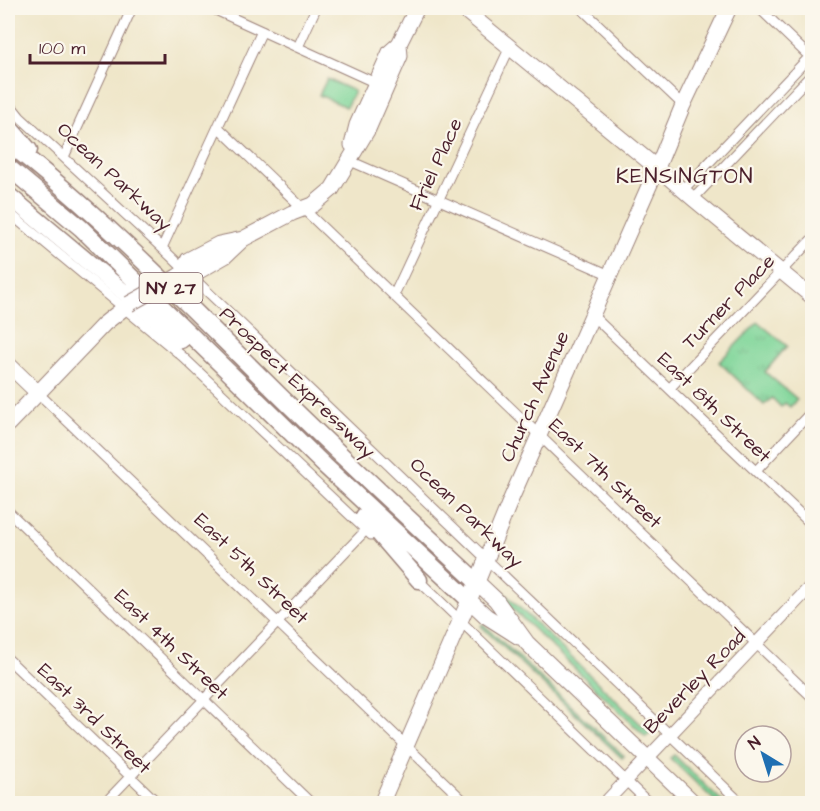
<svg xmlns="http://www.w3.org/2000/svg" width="820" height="811" font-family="'Architects Daughter',sans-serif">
	<defs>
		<pattern id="park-tufts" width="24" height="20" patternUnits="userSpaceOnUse" patternTransform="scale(1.5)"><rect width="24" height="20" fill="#7fd599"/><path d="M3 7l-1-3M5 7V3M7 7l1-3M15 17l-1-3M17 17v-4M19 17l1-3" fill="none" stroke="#6fb684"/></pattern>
	</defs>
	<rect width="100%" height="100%" fill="#fbf7ec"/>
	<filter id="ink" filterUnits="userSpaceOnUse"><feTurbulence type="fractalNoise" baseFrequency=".0167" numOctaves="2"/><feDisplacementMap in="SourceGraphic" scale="12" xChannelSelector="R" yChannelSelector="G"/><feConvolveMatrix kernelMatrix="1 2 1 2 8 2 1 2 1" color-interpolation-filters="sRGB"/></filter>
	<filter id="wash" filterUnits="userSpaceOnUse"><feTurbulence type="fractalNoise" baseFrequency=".008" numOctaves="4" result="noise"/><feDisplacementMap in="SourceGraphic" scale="24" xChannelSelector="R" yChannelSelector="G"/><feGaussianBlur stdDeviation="1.35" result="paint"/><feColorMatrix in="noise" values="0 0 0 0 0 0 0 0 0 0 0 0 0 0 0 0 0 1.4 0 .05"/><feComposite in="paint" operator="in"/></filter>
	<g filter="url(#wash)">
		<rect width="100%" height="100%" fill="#efe6c9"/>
		<path fill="#7fd599" stroke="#647a62" stroke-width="1.5" d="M327,79l27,12 -8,16 -27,-12z
			M496,585l154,148 -4,4 -152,-146z
			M483,624l141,132 -2,2 -141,-132z
			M674,755l50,48h-7l-47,-45z"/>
		<path fill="url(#park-tufts)" stroke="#647a62" stroke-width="1.5" d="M758,322l29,24 -22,26 32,27 -7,8 -5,-4 -4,4 -9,-9 -8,7 -45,-43z"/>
	</g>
	<g filter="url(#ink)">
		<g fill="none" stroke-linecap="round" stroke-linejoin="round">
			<defs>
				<path id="minor" d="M211,8l167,76
					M581,8l102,97
					M759,8l53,51
					M298,47l18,-39
					M8,102l12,15 142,131 580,556
					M218,127l594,570
					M64,157l68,-149
					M348,160l262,115
					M683,190l129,-136
					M693,199l119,-125
					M8,212l174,144 189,179
					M162,248l100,-217
					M394,295l116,-248
					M593,316l219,209
					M670,388l142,-149
					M38,393l429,411
					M756,471l56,-60
					M8,511l304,293
					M416,578l234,226
					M8,659l151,145
					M104,804l262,-274"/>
				<path id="tertiary" d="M604,804l208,-219"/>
				<path id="secondary" d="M657,168l36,31 119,98"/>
				<path id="primary" d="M657,168l26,-63 46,-97
					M8,424l30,-31
					M469,600l17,16 33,21
					M381,804l96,-222 19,18 31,43 168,161"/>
				<path id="trunk" d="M462,8l195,160 -146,331 -34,83
					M352,145l5,-20 33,-73 9,-8 18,-36
					M186,271l2,-11 31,-16 24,-5
					M177,277l9,-6h13l26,-15 18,-17 49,-26 21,-8 19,-16 36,-60 32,-73 -1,-12
					M8,364l30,29 66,-69 25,-20"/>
				<path id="motorway" d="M8,126l21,24
					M8,143c92,71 174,156 257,238 69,69 141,135 212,201
					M8,167l73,61 244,238 144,134
					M8,195l173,145
					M364,516l55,64"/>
			</defs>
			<use href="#minor" stroke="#9c827a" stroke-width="11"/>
			<use href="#tertiary" stroke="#9c827a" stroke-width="14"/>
			<use href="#secondary" stroke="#9c827a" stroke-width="16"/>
			<use href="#primary" stroke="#9c827a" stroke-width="17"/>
			<use href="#trunk" stroke="#9c827a" stroke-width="17"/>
			<use href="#motorway" stroke="#9c827a" stroke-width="19"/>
			<use href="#minor" stroke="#fff" stroke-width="9"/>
			<use href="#tertiary" stroke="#fff" stroke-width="12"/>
			<use href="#secondary" stroke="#fff" stroke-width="14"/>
			<use href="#primary" stroke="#fff" stroke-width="15"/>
			<use href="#trunk" stroke="#fff" stroke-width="15"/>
			<use href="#motorway" stroke="#fff" stroke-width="16"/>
			<defs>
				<path id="trunk-bridge" d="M129,304l48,-27"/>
			</defs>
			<use href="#trunk-bridge" stroke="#9c827a" stroke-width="17" stroke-linecap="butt"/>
			<use href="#trunk-bridge" stroke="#fff" stroke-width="15"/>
		</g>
	</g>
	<g text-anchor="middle" stroke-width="4.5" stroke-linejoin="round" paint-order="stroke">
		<rect fill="#fbf7ec" stroke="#7f6065" stroke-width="1.5" x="139.5" y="273" width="63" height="30" rx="4.5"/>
		<g font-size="18" font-weight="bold" fill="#4a1f2b">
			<text x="171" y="294">NY 27</text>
		</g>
		<g font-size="20" fill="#4a1f2b" stroke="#fbf7ec">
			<text transform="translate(435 164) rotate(-65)" y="7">Friel Place</text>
			<text transform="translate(115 176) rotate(43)" y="7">Ocean Parkway</text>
			<text transform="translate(728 301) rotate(-46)" y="7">Turner Place</text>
			<text transform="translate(298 382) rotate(44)" y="7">Prospect Expressway</text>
			<text transform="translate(534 396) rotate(-66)" y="7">Church Avenue</text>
			<text transform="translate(715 407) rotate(44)" y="7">East 8th Street</text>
			<text transform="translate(606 473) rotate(44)" y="7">East 7th Street</text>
			<text transform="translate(467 512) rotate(44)" y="7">Ocean Parkway</text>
			<text transform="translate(252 568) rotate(44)" y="7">East 5th Street</text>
			<text transform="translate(172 644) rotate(44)" y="7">East 4th Street</text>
			<text transform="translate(694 681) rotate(-46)" y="7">Beverley Road</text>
			<text transform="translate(95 718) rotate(44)" y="7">East 3rd Street</text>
		</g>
		<g font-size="21" letter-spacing="1.5" fill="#4a1f2b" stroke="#fbf7ec">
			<text x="685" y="183">KENSINGTON</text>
		</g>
	</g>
	<rect width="820" height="811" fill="none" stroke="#fbf7ec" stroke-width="30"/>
	<g transform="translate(763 754) rotate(322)"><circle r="28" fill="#fbf7ec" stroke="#b4a19f" stroke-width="1.5"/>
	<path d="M0-4.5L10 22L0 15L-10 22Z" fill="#1f6fb2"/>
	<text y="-9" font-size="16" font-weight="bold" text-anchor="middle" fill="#4a1f2b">N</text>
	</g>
	<path d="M30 54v9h135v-9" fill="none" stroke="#4a1f2b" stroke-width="3"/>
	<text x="39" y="54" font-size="18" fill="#4a1f2b" stroke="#fbf7ec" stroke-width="4.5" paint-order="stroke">100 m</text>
</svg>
